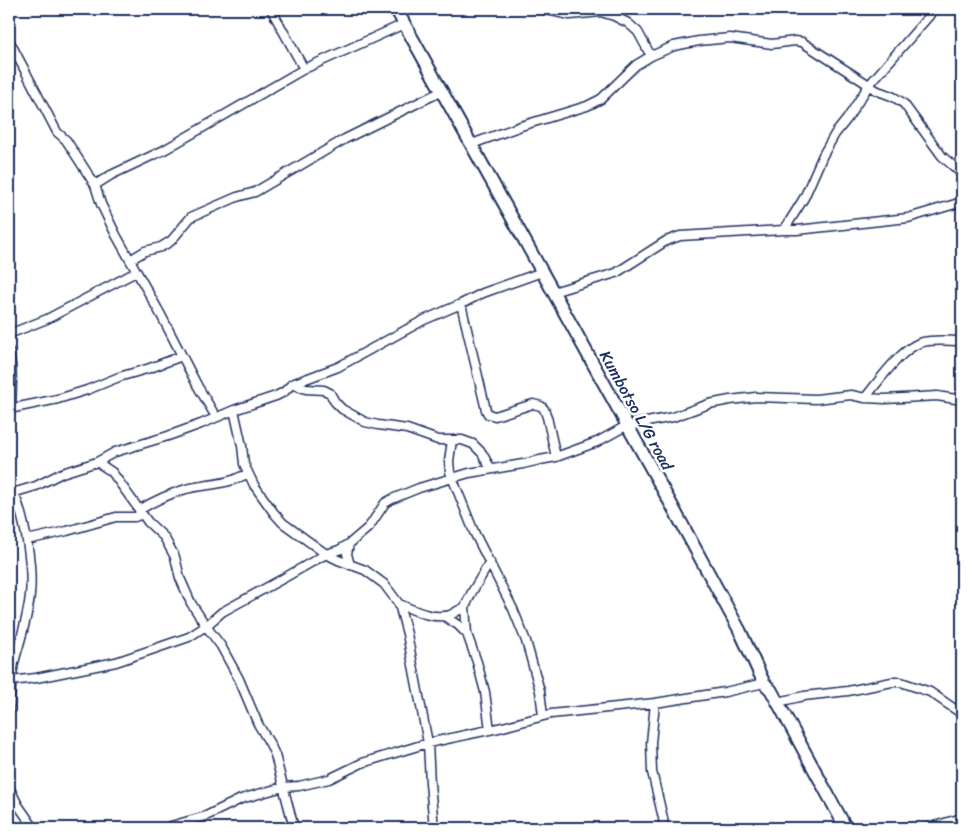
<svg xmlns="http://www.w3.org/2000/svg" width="971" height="837" font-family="Sriracha,sans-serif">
	<rect width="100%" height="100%" fill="#fff"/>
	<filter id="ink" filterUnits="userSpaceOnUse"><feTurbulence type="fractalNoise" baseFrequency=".02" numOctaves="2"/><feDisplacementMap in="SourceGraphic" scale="10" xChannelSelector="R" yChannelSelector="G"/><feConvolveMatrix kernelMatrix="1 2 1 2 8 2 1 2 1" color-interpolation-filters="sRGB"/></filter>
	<g filter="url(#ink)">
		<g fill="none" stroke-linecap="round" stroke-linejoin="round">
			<defs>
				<path id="minor" d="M271,9l33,60
					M542,9l28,6 31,-3 13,4 14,7 10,9 13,24
					M9,40l48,92 9,8 29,45 6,19 15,31 45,80 36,70 19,32
					M472,144l49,-18 66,-20 14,-7 35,-34 15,-9 23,-10 25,-5 31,-3 42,6 23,-3 7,1 67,43c6,6 12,7 20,10 6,2 10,5 15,9l38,52 20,18
					M95,185l16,-10 53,-25 140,-81 100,-45
					M784,230h13l111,-12 54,-16
					M130,260l15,-9 16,-4 10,-6 20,-24 46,-20 18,-5 90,-53 97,-48
					M553,292l63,-19 50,-32 14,-5 104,-6 20,-32 19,-43 12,-21 12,-15 22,-34 60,-69 4,-7
					M461,304l25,106 2,4 7,2 38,-12 8,2 3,3 3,8 9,40
					M9,334l38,-15 89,-47
					M9,351c4,19 3,38 2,57
					M292,384l14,5 18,1 6,3 5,9 7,7 23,13 13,3 29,4 31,11h24l11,4 9,9 9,16
					M865,398c13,-16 38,-52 58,-56 12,-3 27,-1 39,-1
					M9,409l49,-10 29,-9 32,-13 31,-9 32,-12
					M234,410l8,36 2,18 10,21 20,28 9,10 43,31 12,6 27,10 19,14 15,20 8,30 21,109 2,40 4,45
					M452,440l-3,21 1,11 24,60 39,77 13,32 14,50 3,25
					M97,462l15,10 36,50 16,15 11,20 5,21 11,25 15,23 15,20 18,33 19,45 12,20 5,11 19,73
					M9,494l27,-8 26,-13 35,-11 18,-10 53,-16 33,-12 33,-14 42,-14 8,-4 8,-8 46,-17 86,-47 37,-16 22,-11 59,-21
					M139,510c15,-9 30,-16 47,-21 16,-4 32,-4 47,-9 5,-2 10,-4 15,-7
					M27,540l40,-9 49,-14h19l7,-3
					M349,544l-2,10 3,11
					M399,604c15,6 34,16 51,11 5,-2 10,-6 15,-8
					M444,616l14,9 9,9
					M9,680l2,1 25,-3 80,-16 73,-25 17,-11 16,-14 62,-34 42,-24 13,-4 10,-6 20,-17 16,-24 7,-4 27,-11 50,-15 54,-9 17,-4 16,-3 41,-15 29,-16 47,-9 36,-13 21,-4 26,-3 60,2 35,-4 14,3 20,1 52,-3 25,4
					M778,702l26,-6 44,-5 44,-9h9l29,10 32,22
					M655,703l-4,40 1,29 11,46 1,10
					M9,709c2,-15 2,-31 5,-46 6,-23 14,-45 16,-68 3,-29 -5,-76 -16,-102
					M490,730l-5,-38 -8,-30 -10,-28 -2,-27 7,-15 18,-30
					M9,787l9,18 16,23
					M164,828l42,-12 35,-17 42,-12 16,-1 30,-7 33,-16 66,-20 75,-16 48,-13 104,-11 70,-11 39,-9
					M927,828l35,-10"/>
				<path id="secondary" d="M396,9l275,495 69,127 24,52 7,7 75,138"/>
			</defs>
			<use href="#minor" stroke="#1b2f5e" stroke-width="11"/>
			<use href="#secondary" stroke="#1b2f5e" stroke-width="15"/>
			<use href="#minor" stroke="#fff" stroke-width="8"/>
			<use href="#secondary" stroke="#fff" stroke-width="11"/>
		</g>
	</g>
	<g text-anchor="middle" stroke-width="5" stroke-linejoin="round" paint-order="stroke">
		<g font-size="16" fill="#1b2f5e" stroke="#fff">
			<text transform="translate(637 410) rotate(61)" y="6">Kumbotso L/G road</text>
		</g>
	</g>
	<rect width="971" height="837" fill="none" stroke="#fff" stroke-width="30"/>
	<rect x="15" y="15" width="941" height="807" fill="none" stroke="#1b2f5e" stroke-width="2" filter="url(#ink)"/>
</svg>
